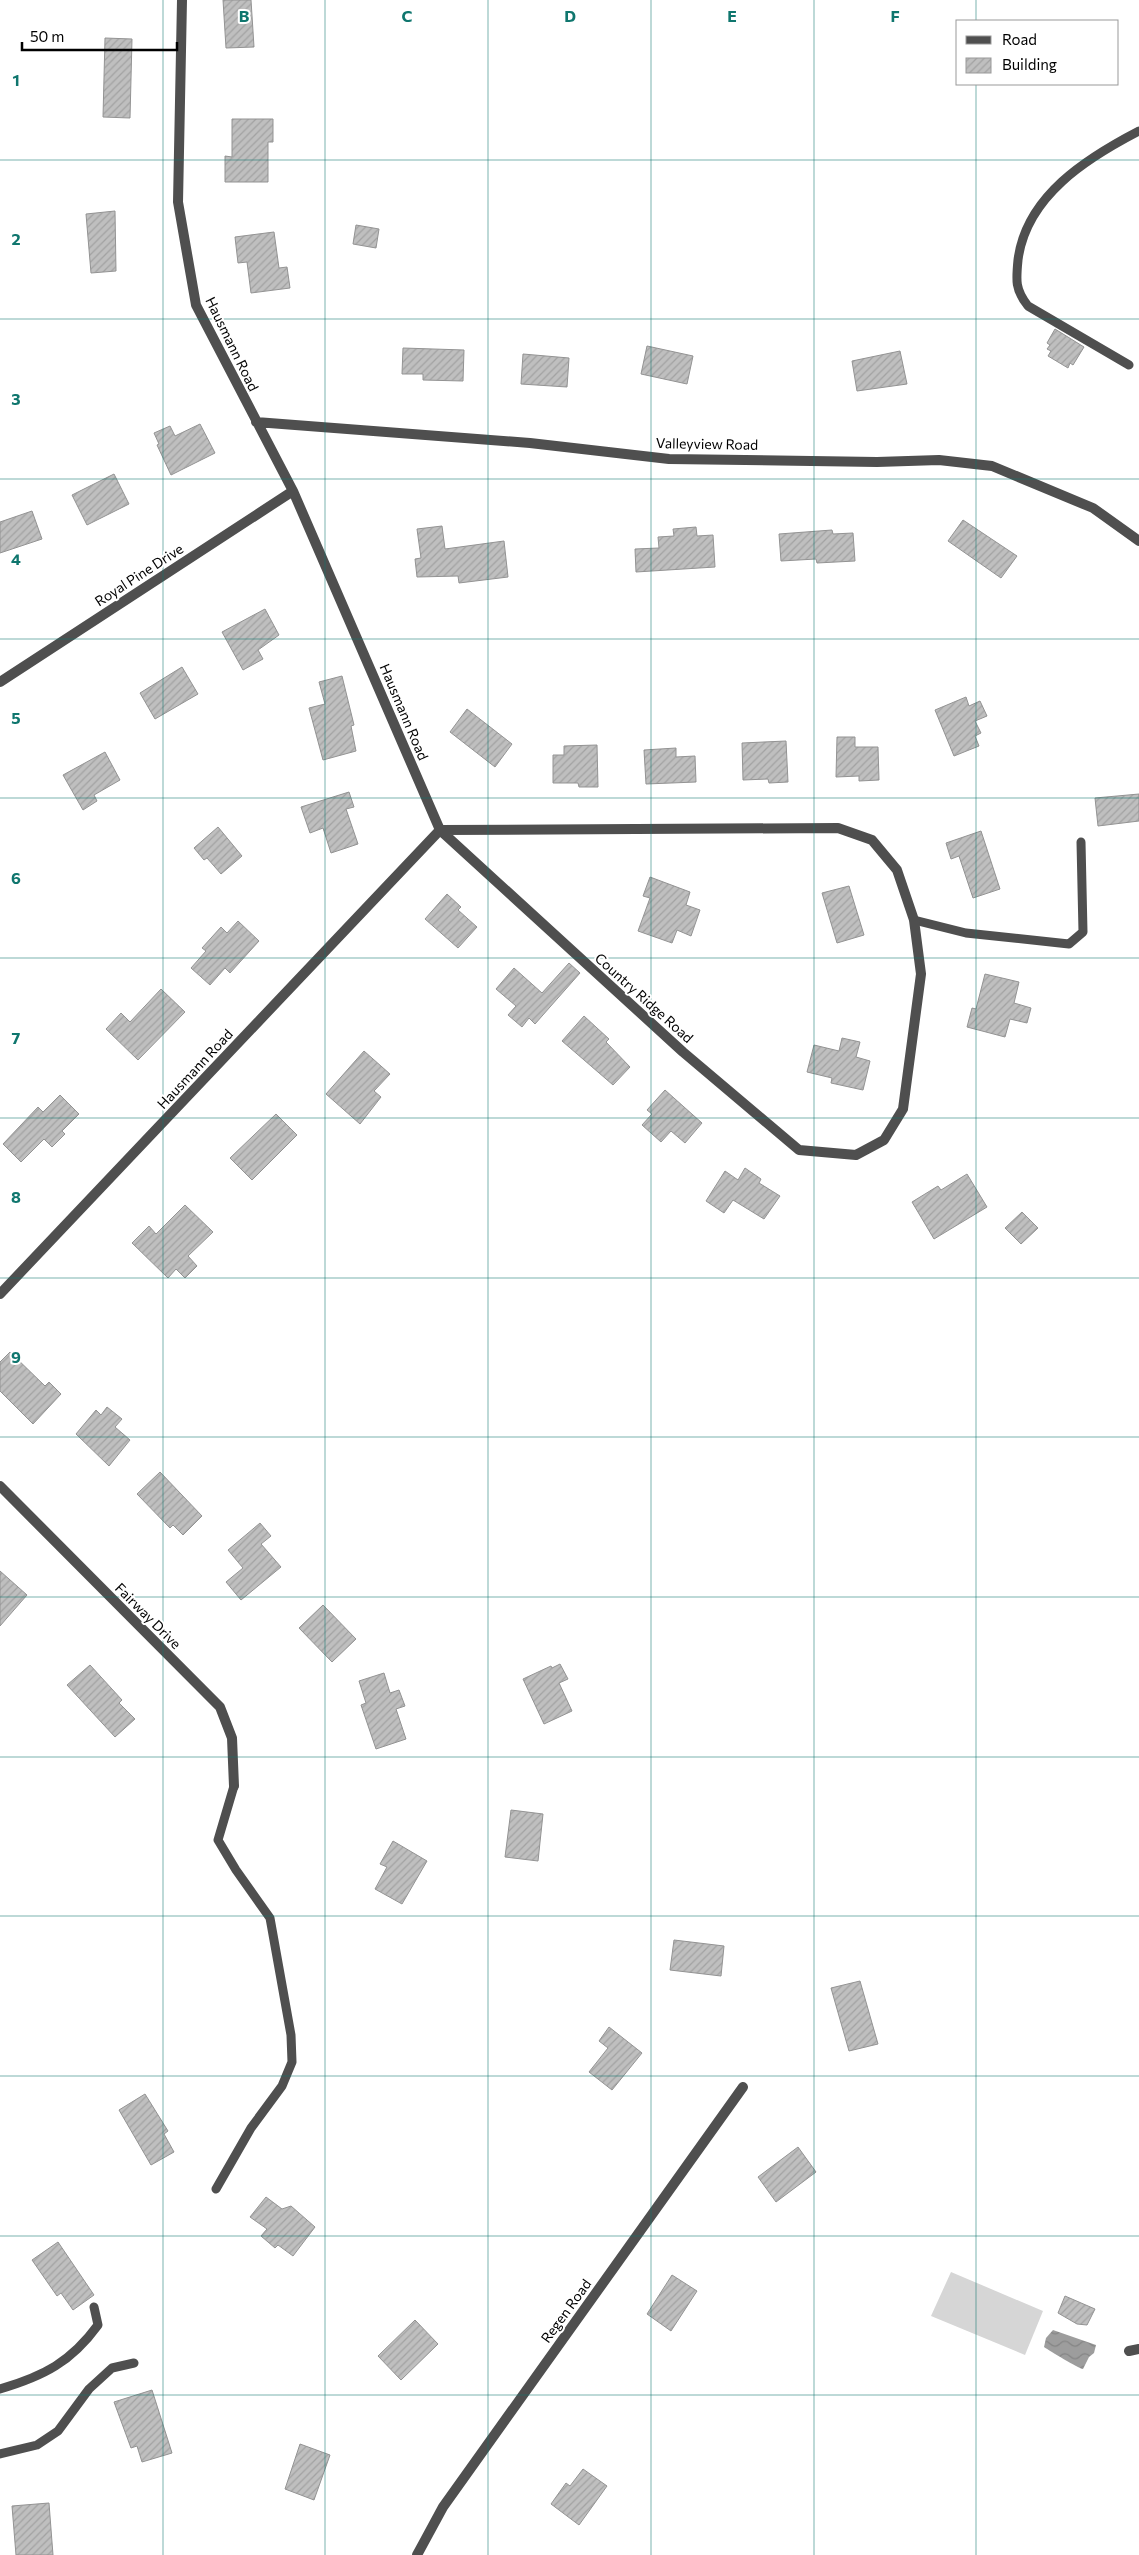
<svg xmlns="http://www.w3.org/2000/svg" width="1139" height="2555" font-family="Commissioner,sans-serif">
	<defs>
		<pattern id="water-waves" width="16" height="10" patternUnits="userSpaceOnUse" patternTransform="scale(1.25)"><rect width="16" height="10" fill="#9d9d9d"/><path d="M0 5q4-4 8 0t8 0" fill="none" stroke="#858585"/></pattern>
		<pattern id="building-hatch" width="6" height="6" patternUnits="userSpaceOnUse" patternTransform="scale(1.25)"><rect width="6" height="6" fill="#bfbfbf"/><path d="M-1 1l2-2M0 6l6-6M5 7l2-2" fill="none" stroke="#a2a2a2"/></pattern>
	</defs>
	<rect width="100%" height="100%" fill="#fff"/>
	<path fill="#d6d6d6" d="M951,2272l92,39 -18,44 -94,-39z"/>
	<path fill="url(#water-waves)" d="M1053,2330l43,15 -2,8 -5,4 -6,12c-5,-1 -33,-18 -39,-22l2,-9z"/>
	<path fill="url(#building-hatch)" stroke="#939393" d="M223,0h28l3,47 -28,1z
		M105,38l27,1 -2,79 -27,-1z
		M232,119h41v23h-5v40h-43v-26l7,1z
		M115,211l1,60 -25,2 -5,-59z
		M356,225l23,4 -3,19 -23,-4z
		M274,232l5,36 8,-1 3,21 -39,5 -4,-31 -9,1 -3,-26z
		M1055,329l29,18 -11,18 -3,-2 -2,5 -20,-12 3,-5 -4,-2 3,-4 -3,-2z
		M647,346l46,10 -6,28 -46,-10z
		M403,348l61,2 -1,31 -40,-1v-6h-21z
		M900,351l7,33 -50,7 -5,-30z
		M523,354l46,4 -2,29 -46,-3z
		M200,424l15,29 -44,22 -14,-30 2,-1 -5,-11 16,-7 5,10z
		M114,474l15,30 -42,21 -15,-30z
		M32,511l10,28 -42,14v-31z
		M963,520l54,36 -16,22 -53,-37z
		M442,526l3,23 59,-8 4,36 -49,6 -1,-7 -41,1 -2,-18 6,-1 -4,-29z
		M696,527l1,9 16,-1 2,32 -79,5 -1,-23 24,-1 -1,-11 16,-1 -1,-7z
		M832,530l1,4 20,-1 2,28 -38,2 -1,-4 -35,2 -2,-27z
		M265,609l14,26 -21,15 5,9 -20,11 -21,-38z
		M182,667l16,27 -43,25 -15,-26z
		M342,676l12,49 -3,1 5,25 -33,9 -14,-52 16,-4 -6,-22z
		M966,697l3,9 11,-5 7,15 -12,5 6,12 -6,3 4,10 -25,10 -19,-46z
		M467,709l45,35 -17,23 -45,-35z
		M837,737h18v10h23l1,33 -20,1v-5l-23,1z
		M786,741l2,41 -19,1 -1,-4 -25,1 -1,-37z
		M597,745l1,42h-19l-1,-4h-25v-28h11v-9z
		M676,748v9l19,-1 1,26 -50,2 -2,-34z
		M105,752l15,28 -26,15 3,6 -14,9 -20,-35z
		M349,792l5,15 -8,2 12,35 -27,9 -8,-25 -13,5 -9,-26z
		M1139,794v27l-41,5 -3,-28z
		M218,827l24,29 -21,18 -14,-16 -3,2 -10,-12z
		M981,831l19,58 -27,9 -14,-42 -8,3 -5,-16z
		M650,877l40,15 -4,13 14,5 -9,26 -14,-6 -5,13 -34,-12 12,-33 -7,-2z
		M849,886l15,49 -27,8 -15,-50z
		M447,894l14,13 -3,3 19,17 -19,21 -33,-29z
		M238,921l21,20 -29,32 -5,-5 -15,17 -19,-17 15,-17 -4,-3 19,-21 6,6z
		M569,963l11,10 -45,51 -6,-6 -7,9 -14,-12 8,-9 -20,-17 18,-21 28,25z
		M985,974l34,8 -5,21 17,5 -4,15 -17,-4 -5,18 -38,-10 5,-19 4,1z
		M161,989l24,23 -47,48 -32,-31 15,-16 9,9z
		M584,1016l25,23 -3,3 24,25 -17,18 -51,-44z
		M842,1038l18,4 -4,15 14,4 -7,29 -32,-7 1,-5 -25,-6 7,-27 25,6z
		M364,1051l26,23 -16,17 7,6 -21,27 -34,-30z
		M665,1090l37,33 -17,20 -14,-12 -10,11 -19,-17 10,-11 -5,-4z
		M60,1095l19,19 -17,17 3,3 -13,13 -8,-8 -23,23 -18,-18 35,-37 5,5z
		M276,1114l21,21 -45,45 -22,-22z
		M745,1168l16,11 -2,4 21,13 -16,23 -31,-19 -9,13 -18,-12 19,-30 13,9z
		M967,1174l20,33 -53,32 -22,-37 26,-16 3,4z
		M185,1205l28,27 -25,24 9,10 -12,12 -9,-9 -8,9 -36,-35 17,-17 7,8z
		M1022,1212l16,16 -17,16 -16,-16z
		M10,1352l35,34 4,-4 12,12 -28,30 -33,-33v-29z
		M107,1407l15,12 -7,8 15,13 -21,26 -33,-32 20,-24 5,5z
		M160,1472l42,44 -19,19 -10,-10 -3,3 -33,-34z
		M260,1523l11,13 -10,8 20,23 -40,33 -15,-18 17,-14 -15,-18z
		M0,1571l27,24 -27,31z
		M323,1605l33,34 -24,23 -33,-34z
		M560,1664l8,15 -9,4 13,28 -28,13 -21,-45 28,-13 1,2z
		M90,1665l32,35 -3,3 16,16 -20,18 -48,-52z
		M384,1673l6,20 9,-3 6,16 -9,3 10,30 -30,10 -15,-44 5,-2 -7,-22z
		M511,1810l32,4 -5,47 -33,-4z
		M393,1841l34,20 -25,43 -27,-15 12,-22 -7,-3z
		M674,1940l50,6 -3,30 -51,-6z
		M860,1981l18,63 -29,7 -18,-63z
		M609,2027l33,26 -30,37 -23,-18 19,-24 -9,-7z
		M145,2094l23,37 -4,3 10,18 -23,13 -32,-55z
		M798,2147l18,25 -40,30 -18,-25z
		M266,2197l16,12 9,-3 24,21 -22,29 -15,-11 -3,3 -14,-12 6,-7 -17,-12z
		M58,2242l36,53 -21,15 -12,-17 -4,3 -25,-36z
		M672,2275l25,16 -26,40 -24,-17z
		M1065,2296l30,13 -8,16 -10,-1 -19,-11z
		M415,2320l23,24 -37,36 -23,-24z
		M152,2390l20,63 -30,9 -5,-16 -6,2 -17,-46z
		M300,2444l30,11 -16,45 -29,-11z
		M583,2469l24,17 -28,39 -28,-21 15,-21 4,3z
		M49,2503l4,52h-37l-4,-49z"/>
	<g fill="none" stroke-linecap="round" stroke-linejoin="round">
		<path stroke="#4f4f4f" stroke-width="9" d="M1129,365l-101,-59c-13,-16 -12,-26 -10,-46 8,-64 69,-102 121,-129
			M914,920l52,13 103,11 14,-12 -2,-90
			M216,2189l35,-61 31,-42 10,-24 -1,-27 -21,-117 -34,-48 -18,-30 16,-54
			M0,2389c44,-13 71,-27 98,-64l-4,-18
			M0,2454l37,-9 21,-14 31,-42 23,-21 22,-5"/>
		<path stroke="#4f4f4f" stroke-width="10" d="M256,422l274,21 139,16 208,3 62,-2 53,6 101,42 46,33
			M0,682l293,-191
			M838,828l34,12 25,30 17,50 7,54 -18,135 -19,31 -28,15 -57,-5 -116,-98 -243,-222z
			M0,1294l440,-464 -147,-339 -97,-186 -18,-103 4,-202
			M0,1486l220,221 12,31 2,48
			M1129,2351l10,-2
			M417,2555l26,-48 300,-420"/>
	</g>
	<path fill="none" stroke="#0f766e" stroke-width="1" stroke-opacity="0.55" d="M163,0v2555M325,0v2555M488,0v2555M651,0v2555M814,0v2555M976,0v21M976,84v2471M0,160h1139M0,319h1139M0,479h1139M0,639h1139M0,798h1139M0,958h1139M0,1118h1139M0,1278h1139M0,1437h1139M0,1597h1139M0,1757h1139M0,1916h1139M0,2076h1139M0,2236h1139M0,2395h1139"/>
	<g text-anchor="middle" stroke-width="4" stroke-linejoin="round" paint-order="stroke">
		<g font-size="14" fill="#000" stroke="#fff">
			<text transform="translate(232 344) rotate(64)" y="5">Hausmann Road</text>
			<text transform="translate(707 444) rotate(1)" y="5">Valleyview Road</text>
			<text transform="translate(139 575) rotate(-33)" y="5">Royal Pine Drive</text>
			<text transform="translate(404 712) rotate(67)" y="5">Hausmann Road</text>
			<text transform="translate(644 998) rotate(42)" y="5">Country Ridge Road</text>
			<text transform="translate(195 1069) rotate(-47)" y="5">Hausmann Road</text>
			<text transform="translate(148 1616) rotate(45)" y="5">Fairway Drive</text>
			<text transform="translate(566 2311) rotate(-54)" y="5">Regen Road</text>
		</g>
	</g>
	<g font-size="16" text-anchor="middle" font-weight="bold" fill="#0f766e" stroke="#fff" stroke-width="4" stroke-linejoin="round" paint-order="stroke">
		<text x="244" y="22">B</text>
		<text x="407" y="22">C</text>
		<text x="570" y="22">D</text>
		<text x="732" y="22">E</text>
		<text x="895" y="22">F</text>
		<text x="16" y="86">1</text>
		<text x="16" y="245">2</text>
		<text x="16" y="405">3</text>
		<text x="16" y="565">4</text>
		<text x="16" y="724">5</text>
		<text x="16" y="884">6</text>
		<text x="16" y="1044">7</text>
		<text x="16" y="1203">8</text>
		<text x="16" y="1363">9</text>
	</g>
	<rect x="956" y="20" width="162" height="65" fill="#ffffff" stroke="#999999"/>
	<rect x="966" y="36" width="25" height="8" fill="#4f4f4f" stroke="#999999"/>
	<text x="1002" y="45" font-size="15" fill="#000000">Road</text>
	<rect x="966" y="58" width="25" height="15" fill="url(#building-hatch)" stroke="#999999"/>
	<text x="1002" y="70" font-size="15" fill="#000000">Building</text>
	<path d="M22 42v8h155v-8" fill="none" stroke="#000000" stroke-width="2.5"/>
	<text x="30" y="42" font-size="15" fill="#000000" stroke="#ffffff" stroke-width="4" paint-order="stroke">50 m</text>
</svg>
